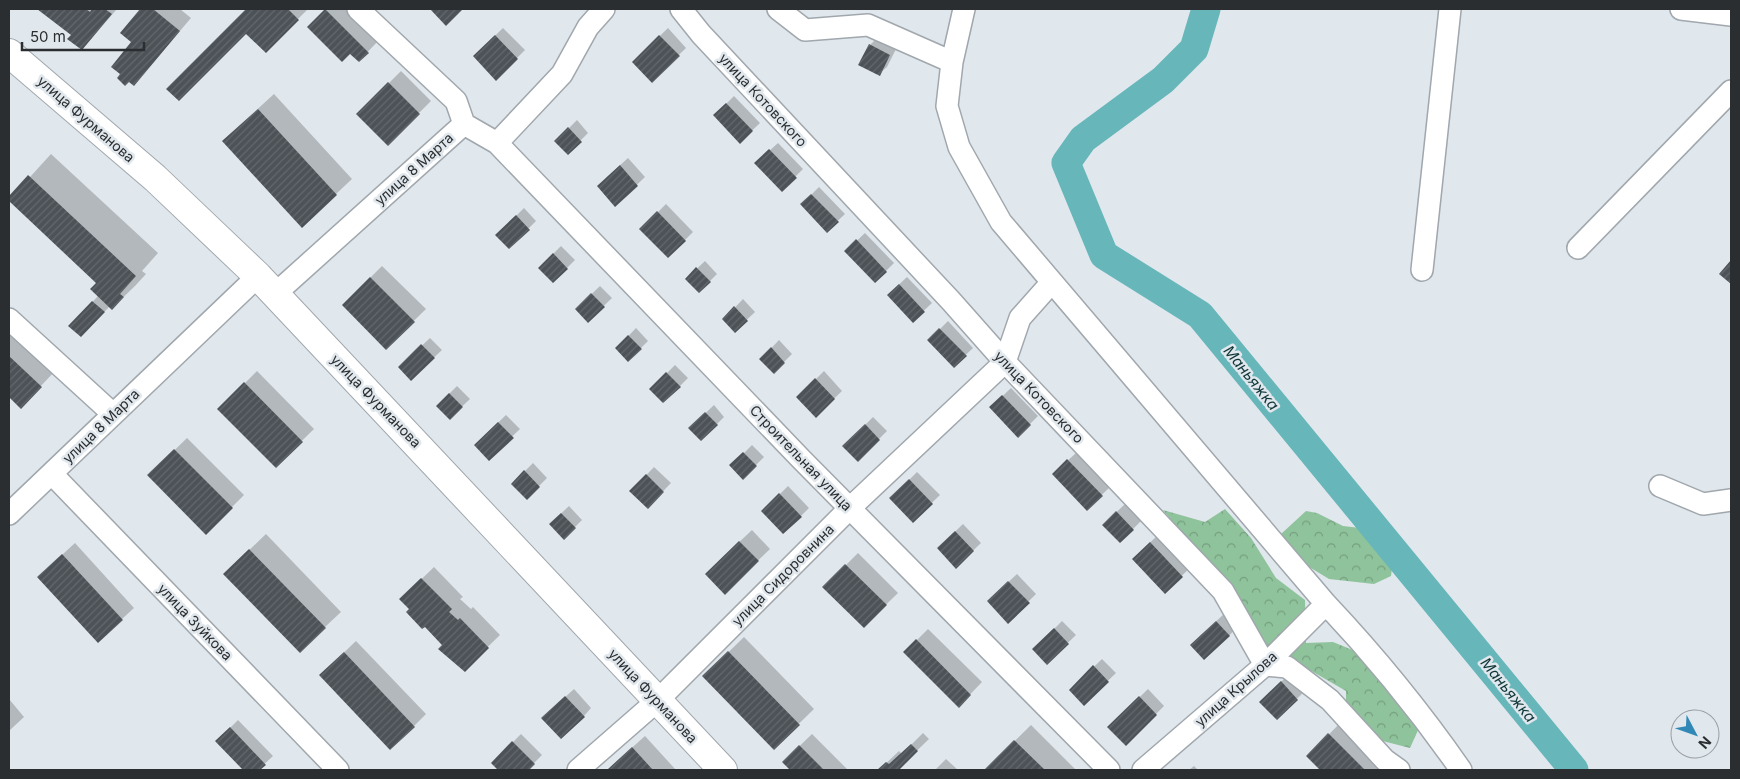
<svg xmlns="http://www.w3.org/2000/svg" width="1740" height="779" font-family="Inter,sans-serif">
	<defs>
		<pattern id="forest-crowns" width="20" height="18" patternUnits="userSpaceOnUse" patternTransform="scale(1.25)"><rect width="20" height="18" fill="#8fc39b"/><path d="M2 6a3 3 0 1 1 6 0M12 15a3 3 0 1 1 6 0" fill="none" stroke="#759f7f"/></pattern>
		<pattern id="building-hatch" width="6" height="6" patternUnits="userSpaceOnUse" patternTransform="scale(1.25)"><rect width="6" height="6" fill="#4c5257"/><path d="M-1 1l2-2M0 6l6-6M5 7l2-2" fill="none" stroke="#63686c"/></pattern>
	</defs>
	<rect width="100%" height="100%" fill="#e0e7ed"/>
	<path fill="url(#forest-crowns)" d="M1225,509l26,29 25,40 29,22 1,43 27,-1 22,9 64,77 -9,20 -39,-10 -25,-29v-18l-81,-47 -18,-34 -84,-100 42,12z
		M1306,511l11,2 26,13 26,3 24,32 -2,15 -17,8 -45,-5 -23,-14 -25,-31z"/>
	<path fill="#0003" d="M40,9h77l-35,40 -9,-14z
		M142,9h38l11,9 -57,67 -1,-43 -11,-9z
		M248,9h60l-42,42 -20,-19 -78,57z
		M327,9h21l31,31 -20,21 -9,-9 -41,-25z
		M503,28l22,22 -29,29 -22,-23z
		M668,28l18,20 -34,33 -19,-19z
		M878,37l19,10 -10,20 -8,7 -9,-29z
		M401,71l30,30 -43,43 -30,-30z
		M274,94l78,85 -50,47 -63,-100z
		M734,96l26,27 -20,19 -25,-27z
		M577,120l11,13 -20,20 -12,-12z
		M778,143l25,26 -21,21 -26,-27z
		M51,154l107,99 -16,18 4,3 -11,12 -23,22 -2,-2 -29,30 -11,-10 28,-30v-13l-89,-83z
		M628,158l17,19 -29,28 -10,-27z
		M819,187l26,27 -18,17 -25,-27z
		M666,204l27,28 -25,25 -27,-28z
		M524,208l12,13 -27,27 -12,-13z
		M865,233l29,30 -19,19 -29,-31z
		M561,246l14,14 -22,22 -14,-14z
		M705,261l12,13 -18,18 -13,-13z
		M382,266l44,43 -40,39 -43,-43z
		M907,277l25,26 -19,18 -25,-26z
		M600,286l12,12 -24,23 -12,-12z
		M743,299l12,13 -20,19 -11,-12z
		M948,321l25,27 -19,18 -25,-26z
		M9,326l47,44 -35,37 -12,-12z
		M636,328l12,13 -19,19 -12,-12z
		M430,338l12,12 -31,29 -12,-12z
		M779,340l13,14 -18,18 -13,-13z
		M675,365l13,13 -24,24 -13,-13z
		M257,371l57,58 -38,37 -57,-57z
		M824,371l18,20 -26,25 -18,-19z
		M457,386l13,13 -20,19 -13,-12z
		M1011,388l27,28 -20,20 -27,-29z
		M714,405l10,12 -23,23 -11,-12z
		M506,415l14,14 -31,30 -14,-14z
		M873,417l14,14 -29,29 -14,-14z
		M187,438l57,57 -38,38 -57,-58z
		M752,445l12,12 -21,21 -12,-12z
		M1076,453l33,35 -22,21 -34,-35z
		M533,463l14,15 -20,20 -15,-14z
		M654,467l17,16 -23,24 -17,-16z
		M917,472l23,23 -27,26 -22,-23z
		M788,486l21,22 -25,25 -21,-22z
		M1125,504l16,17 -21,21 -17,-17z
		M569,506l13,14 -18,18 -14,-14z
		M963,524l18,19 -25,24 -18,-19z
		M752,530l18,19 -45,44 -7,-31z
		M1162,531l32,33 -29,28 -32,-33z
		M266,534l75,78 -16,15 -84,-69z
		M75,543l59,65 -12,11 -71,-54z
		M858,553l40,40 -34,33 -40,-39z
		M434,567l29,30 -3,2 11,10 2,-2 27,28 -36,35 -63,-71z
		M1017,574l19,20 -28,28 -20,-21z
		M1224,614l12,14 -7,8 -30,1z
		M1062,621l14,14 -29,28 -13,-14z
		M928,629l54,53 -23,24 -54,-54z
		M744,637l70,72 -40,39 -70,-72z
		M356,641l70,73 -12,12 -81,-63z
		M1102,659l14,14 -32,31 -14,-14z
		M1289,674l16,17 -28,27 -16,-16z
		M574,689l17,19 -7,8 -33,-6z
		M1148,689l16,17 -38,38 -17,-17z
		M9,699l15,18 -15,14z
		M238,720l35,36 -15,14h-14l-28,-28z
		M1341,722l47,48h-66l-14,-14z
		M1031,725l45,45h-91z
		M923,733l6,6 -32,31h-18l20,-19 3,3z
		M521,734l21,21 -15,15h-27l-8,-7z
		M812,734l36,36h-56l-9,-8z
		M645,736l31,34h-69z
		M946,759l12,11h-23z
		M1194,766l4,4h-9z"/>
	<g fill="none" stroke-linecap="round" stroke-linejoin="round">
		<path stroke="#66b6ba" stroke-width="29" d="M1206,9l-12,40 -31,31 -80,59 -17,24 38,92 96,60 374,455"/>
	</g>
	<path fill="url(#building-hatch)" d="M37,9h49l4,3 2,-3h13l7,5 -30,36 -15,-11 4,-4z
		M140,9h13l27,22 -46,55 -5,-4 -4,4 -8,-8 3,-4 -9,-7 20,-25 -11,-9z
		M246,9h42l11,11 -33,33 -20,-19 -67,67 -13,-12z
		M325,9l44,44 -10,9 -9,-8 -8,8 -35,-35z
		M430,9h33l-17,17z
		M495,35l23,24 -22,22 -23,-25z
		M659,35l21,21 -28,27 -20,-21z
		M869,44l21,11 -10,21 -22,-11z
		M388,82l32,32 -32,32 -32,-32z
		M726,103l27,28 -13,13 -27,-29z
		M258,109l79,86 -35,33 -80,-87z
		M568,127l14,15 -14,13 -14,-14z
		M769,149l28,29 -15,14 -28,-29z
		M620,165l18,21 -23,21 -18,-21z
		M28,175l108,101 -16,18 4,3 -12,13 -22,-21 6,-6 -87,-82v-5z
		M811,194l28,28 -12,11 -27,-29z
		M657,211l29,30 -18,17 -29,-29z
		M516,215l14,15 -21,19 -14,-14z
		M856,239l31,33 -12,11 -31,-32z
		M553,253l15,16 -15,14 -15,-15z
		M1731,260v24l-12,-10z
		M696,267l15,15 -12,11 -14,-14z
		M370,277l45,45 -29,28 -44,-45z
		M899,284l26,28 -12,11 -26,-28z
		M591,293l14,14 -17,16 -13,-14z
		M92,301l13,11 -24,25 -13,-11z
		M734,306l14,15 -13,12 -13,-14z
		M939,328l28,28 -13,12 -27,-28z
		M628,335l14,14 -14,13 -13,-14z
		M421,344l14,14 -24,23 -13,-14z
		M771,347l14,16 -11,11 -15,-15z
		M9,356l33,31 -21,22 -12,-12z
		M666,372l15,15 -18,16 -14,-14z
		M815,378l20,21 -19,19 -20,-21z
		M244,382l59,60 -27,26 -59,-59z
		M449,393l14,14 -13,13 -14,-14z
		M1002,395l29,30 -13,13 -29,-31z
		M705,412l13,13 -17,16 -13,-13z
		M498,422l16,16 -25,23 -15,-16z
		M865,424l15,16 -22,22 -16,-16z
		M174,449l59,59 -27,27 -59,-60z
		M743,452l14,14 -14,14 -14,-15z
		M1067,459l36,37 -16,15 -35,-37z
		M524,470l16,17 -13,13 -16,-16z
		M646,474l18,18 -16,17 -19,-18z
		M909,479l24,25 -20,19 -24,-25z
		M779,493l23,24 -19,17 -22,-23z
		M1116,511l18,19 -14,13 -18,-18z
		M561,513l15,15 -12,12 -15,-16z
		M955,531l19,20 -18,18 -19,-21z
		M739,541l20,20 -34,34 -20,-21z
		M1150,542l33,35 -18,17 -33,-35z
		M249,549l77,79 -26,25 -77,-79z
		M62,554l61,66 -25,23 -61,-66z
		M845,564l42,41 -23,23 -42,-41z
		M421,578l31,31 -3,3 9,8 2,-2 29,30 -24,24 -27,-23 4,-4 -17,-18 -3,2 -16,-17 3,-3 -10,-10z
		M1008,581l22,22 -22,21 -21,-23z
		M1216,621l14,15 -26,24 -14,-15z
		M1054,628l15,16 -22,21 -15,-16z
		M916,639l55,56 -12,13 -56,-56z
		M728,651l72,74 -26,25 -72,-74z
		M344,652l71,75 -25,23 -71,-75z
		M1093,665l16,17 -25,24 -15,-16z
		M1281,681l17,19 -21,20 -18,-18z
		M565,696l20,21 -24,22 -20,-21z
		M1139,696l18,19 -31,31 -19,-19z
		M230,727l36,38 -6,5h-17l-28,-29z
		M1328,733l37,37h-45l-14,-14z
		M1014,740l31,30h-61z
		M512,741l23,23 -6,6h-31l-7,-7z
		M911,744l7,7 -19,19h-22l9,-8 3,2z
		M799,745l25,25h-34l-8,-8z
		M632,747l21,23h-46z"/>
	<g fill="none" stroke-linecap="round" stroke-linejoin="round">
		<defs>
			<path id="minor" d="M358,9l98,92 8,23
				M681,9l20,25 250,267 54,61 218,229 42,74 22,2 43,33 55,60 14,10
				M778,9l27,21 63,-5 84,37
				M964,9l-12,53 -5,44 12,41 42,75 325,382c50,53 94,107 135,166
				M1681,9l50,6
				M464,124l33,19 305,317 307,310
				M497,143l65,-69 26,-47 16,-18
				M1578,248l153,-157
				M1422,270l28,-261
				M275,294l189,-170
				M9,319l104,95
				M52,474l286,296
				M1660,486l43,18 28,-4
				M9,514l249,-238
				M578,770l79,-69 193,-193 155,-146 15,-44 32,-36
				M1143,770l122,-105 61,-61"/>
			<path id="major" d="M9,53l146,125 103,98 465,494"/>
		</defs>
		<use href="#minor" stroke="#a0a7ad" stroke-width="24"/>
		<use href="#major" stroke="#a0a7ad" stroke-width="30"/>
		<use href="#minor" stroke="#fff" stroke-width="21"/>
		<use href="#major" stroke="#fff" stroke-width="28"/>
	</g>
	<g text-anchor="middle" stroke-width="5" stroke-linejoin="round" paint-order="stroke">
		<g font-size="14" fill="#2b2e30" stroke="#e0e7ed">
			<text transform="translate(763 100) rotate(47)" y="5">улица Котовского</text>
			<text transform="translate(86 119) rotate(41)" y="5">улица Фурманова</text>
			<text transform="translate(414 169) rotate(-42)" y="5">улица 8 Марта</text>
			<text transform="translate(1039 397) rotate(46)" y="5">улица Котовского</text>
			<text transform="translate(376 401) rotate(46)" y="5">улица Фурманова</text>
			<text transform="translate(101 426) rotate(-44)" y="5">улица 8 Марта</text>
			<text transform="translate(801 458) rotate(46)" y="5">Строительная улица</text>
			<text transform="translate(783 575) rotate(-45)" y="5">улица Сидоровнина</text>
			<text transform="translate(195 622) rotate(46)" y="5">улица Зуйкова</text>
			<text transform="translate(1236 689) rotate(-42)" y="5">улица Крылова</text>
			<text transform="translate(653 696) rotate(47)" y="5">улица Фурманова</text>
		</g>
		<g font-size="15" font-style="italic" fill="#0f3739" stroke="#e0e7ed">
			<text transform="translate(1251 378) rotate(51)" y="5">Маньяжка</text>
			<text transform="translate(1508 690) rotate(51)" y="5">Маньяжка</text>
		</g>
	</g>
	<rect width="1740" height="779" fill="none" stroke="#2b2e30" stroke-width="20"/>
	<g transform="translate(1695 734) rotate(131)"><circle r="24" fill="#e0e7ed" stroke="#989da1"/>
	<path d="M0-4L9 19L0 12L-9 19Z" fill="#3088b6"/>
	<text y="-8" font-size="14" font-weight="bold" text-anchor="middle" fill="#2b2e30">N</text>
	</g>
	<path d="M22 42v8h122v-8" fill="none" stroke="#2b2e30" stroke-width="2.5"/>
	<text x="30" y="42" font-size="15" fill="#2b2e30" stroke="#e0e7ed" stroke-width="4" paint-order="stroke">50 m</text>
</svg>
